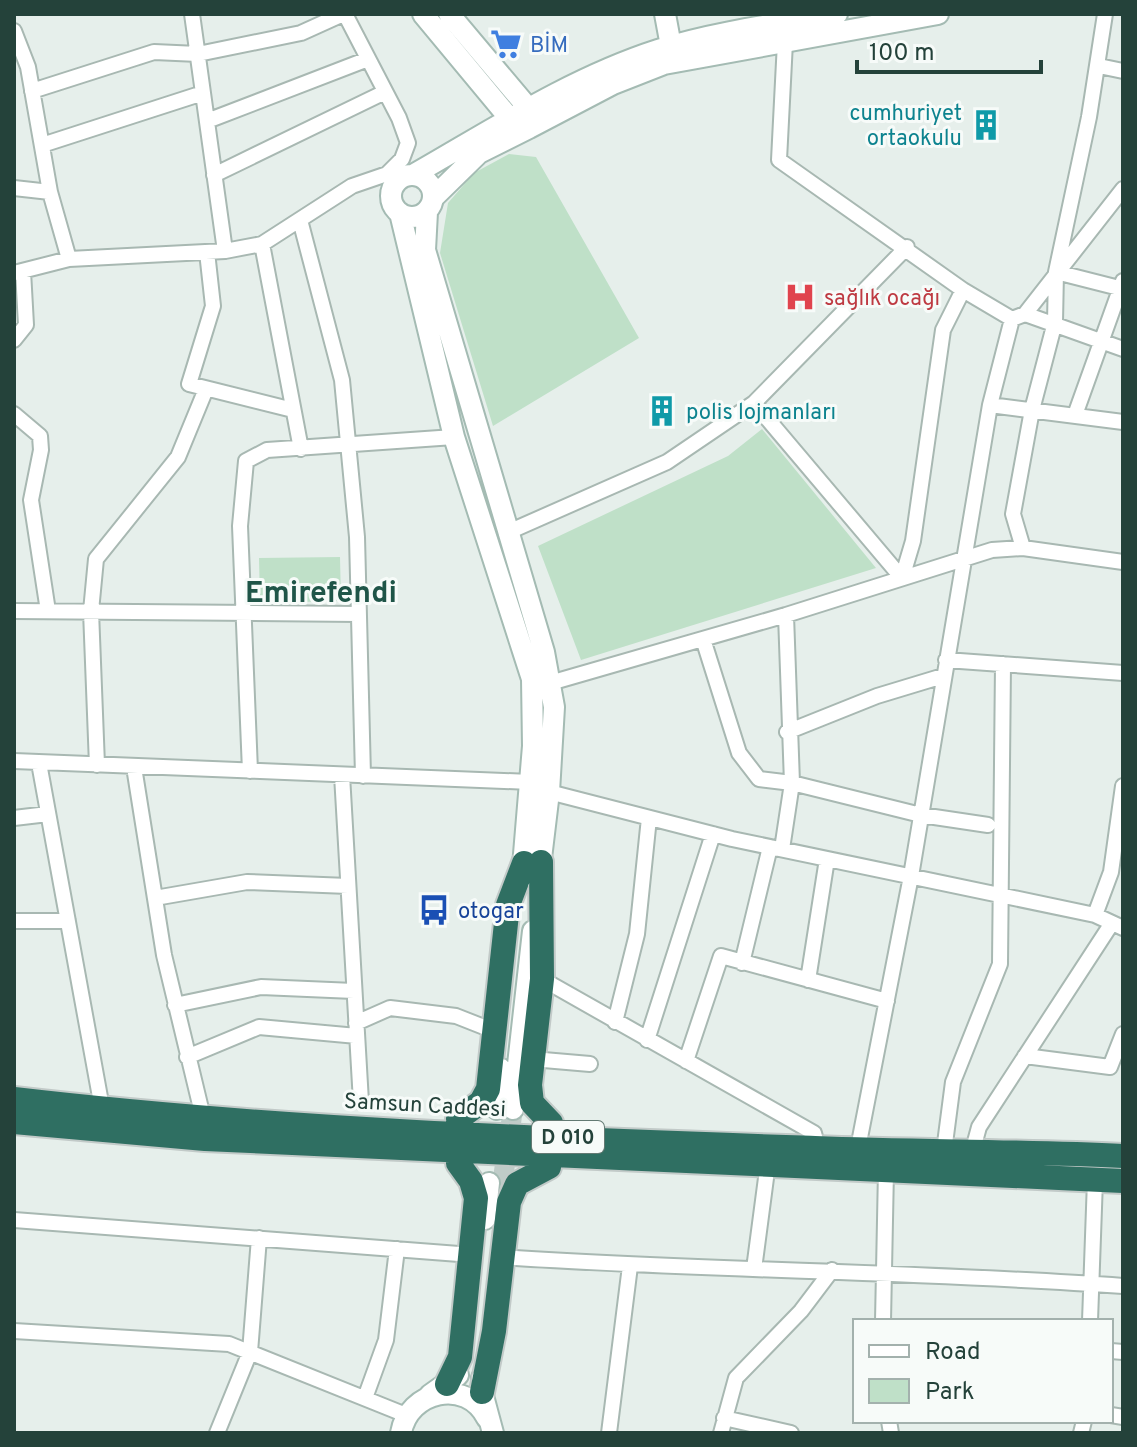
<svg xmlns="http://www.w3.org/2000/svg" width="1137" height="1447" font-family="Overpass,sans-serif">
	<rect width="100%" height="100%" fill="#e6efeb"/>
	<path fill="#bfe0c8" d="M509,154l27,3 103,181 -146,88 -53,-173 8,-50 26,-30z
		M762,429l114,139 -295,92 -43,-114 190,-90z
		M340,557l1,44 -81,2 -1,-45z"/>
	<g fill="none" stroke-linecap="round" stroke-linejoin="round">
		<path stroke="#bfccc8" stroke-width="20" stroke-dasharray="20 10" stroke-linecap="butt" d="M502,1185l11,-76"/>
		<defs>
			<path id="street" d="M192,14l33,237
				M14,31l14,36 22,125 19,67
				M785,42l-6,118 184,130 49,29 13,-5 98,-125
				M1099,66l24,5
				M32,91l122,-39 44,2 103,-21 42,-19
				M207,121l161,-62
				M42,145l161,-52
				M214,175l171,-83
				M14,188l36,4
				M300,220l42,160 15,157 6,239
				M262,244l39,205
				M207,252l6,54 -24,78 104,26
				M1056,272l67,17
				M14,273l55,-14 156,-8 37,-7 90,-58 35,-12 15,-15 6,-16 -9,-25 -54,-104
				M1025,314l98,35
				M14,340l12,-15 -3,-54
				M754,403l148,175
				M990,405l133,17
				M14,414l26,22 1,14 -10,50 17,111
				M1075,415l48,-134
				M506,533l161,-71 87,-59 153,-156
				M1023,548l-10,-34 19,-104 23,-88 1,-50 33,-155 16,-103
				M902,578l11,-37 30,-211 20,-40
				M14,611l345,3
				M786,615l6,168 129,32 67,10
				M703,639l36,114 20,26 33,4 -10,66
				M946,660l177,13
				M550,683l236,-68 206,-65 31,-2 100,14
				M787,732l90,-36 66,-20
				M14,761l516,21 19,10 183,47 363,76 28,13
				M39,763l63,345
				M97,765l-6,-154 5,-52 82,-102 28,-68
				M134,767l30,188 39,162
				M250,771l-10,-245 6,-65 21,-11 187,-13
				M342,775l19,327
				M14,818l34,-4
				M155,898l92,-16 101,4
				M1095,915l16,-43 12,-86
				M14,921h54
				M742,963l28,-116
				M542,979l272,154 4,15
				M808,980l19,-121
				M175,1005l86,-18 93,4
				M615,1022l22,-88 12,-116
				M356,1023l34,-15 66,8 38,15
				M647,1040l66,-206
				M1025,1056l85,11 13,-33
				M187,1057l72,-30 98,9
				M532,1059l58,5
				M686,1061l35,-105 166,45
				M858,1148l53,-272 79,-471 22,-86
				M973,1149l6,-22 133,-204
				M944,1151l9,-69 47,-118 3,-300
				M14,1220l458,35
				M502,1257c207,14 414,14 621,29
				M754,1269l12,-91
				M883,1321l3,-151
				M1090,1321l5,-141
				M14,1331l215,13 177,71
				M1111,1351l12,1
				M365,1398l21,-58 11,-91
				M1111,1415l12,2
				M724,1418l67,15
				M889,1421l2,12
				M217,1433l33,-81 9,-114
				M609,1433l21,-167
				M721,1433l15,-55 65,-67 31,-41
				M1081,1433l3,-12"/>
			<path id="secondary" d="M423,14l88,106 18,8 84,-44 51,-20 274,-50
				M665,14l8,43
				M413,175c79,-45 158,-97 245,-125 57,-18 120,-26 179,-36
				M391 196a21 21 0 1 1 42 0a21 21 0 1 1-42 0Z
				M433,198l46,-45 50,-25v-19l-80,-95
				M427,212l-2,38 119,402 10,55 -5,85 -10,83
				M400,213l54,224 78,242 1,67 -11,132
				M497,1109l4,-40
				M513,1109l20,-178
				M485,1219l4,-36
				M482,1378v14l11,41
				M430,1395l28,-20
				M401,1433c7,-42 65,-56 86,-15"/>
			<path id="highway" d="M541,862l1,117 -12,106 2,18 19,20
				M14,1099c265,31 535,40 801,49 103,4 205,3 308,8
				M458,1119l23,-17 7,-13 20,-184 16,-42
				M14,1122l191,17 918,42
				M447,1384l13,-27 16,-159 -5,-17 -13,-18
				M482,1392l12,-61 15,-129 8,-18 32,-17"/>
		</defs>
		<use href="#street" stroke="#a8b8b2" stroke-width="18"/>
		<use href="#secondary" stroke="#a4bbb3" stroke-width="24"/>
		<use href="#highway" stroke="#c2cac8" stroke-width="28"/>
		<use href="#street" stroke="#fff" stroke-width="14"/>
		<use href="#secondary" stroke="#fff" stroke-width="20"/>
		<use href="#highway" stroke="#2f6f62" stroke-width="24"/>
	</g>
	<defs>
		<symbol id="supermarket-bare" viewBox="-9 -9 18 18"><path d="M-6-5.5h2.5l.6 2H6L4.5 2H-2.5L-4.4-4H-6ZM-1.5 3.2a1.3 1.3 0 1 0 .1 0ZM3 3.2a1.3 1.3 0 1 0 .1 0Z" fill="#3f7fe0" stroke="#f7fbf9" stroke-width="2.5" paint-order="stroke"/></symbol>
		<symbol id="building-bare" viewBox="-9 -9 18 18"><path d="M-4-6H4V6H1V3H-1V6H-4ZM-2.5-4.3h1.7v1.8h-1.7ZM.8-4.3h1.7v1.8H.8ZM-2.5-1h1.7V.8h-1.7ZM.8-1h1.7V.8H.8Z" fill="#0f9aa8" stroke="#f7fbf9" stroke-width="2.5" paint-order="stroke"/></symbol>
		<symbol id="hospital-bare" viewBox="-9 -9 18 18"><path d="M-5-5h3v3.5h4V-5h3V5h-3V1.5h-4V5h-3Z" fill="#e0444e" stroke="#f7fbf9" stroke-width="2.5" paint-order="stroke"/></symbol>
		<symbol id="bus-bare" viewBox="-9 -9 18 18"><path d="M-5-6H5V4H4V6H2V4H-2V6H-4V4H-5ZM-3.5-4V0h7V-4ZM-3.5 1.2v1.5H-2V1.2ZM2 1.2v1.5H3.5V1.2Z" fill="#1a4fb4" stroke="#f7fbf9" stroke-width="2.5" paint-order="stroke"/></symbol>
	</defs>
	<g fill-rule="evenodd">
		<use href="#supermarket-bare" x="484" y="22" width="44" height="44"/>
		<use href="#building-bare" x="964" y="103" width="44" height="44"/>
		<use href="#hospital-bare" x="778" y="275" width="44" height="44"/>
		<use href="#building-bare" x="640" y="389" width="44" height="44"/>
		<use href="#bus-bare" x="412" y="888" width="44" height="44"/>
	</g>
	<g text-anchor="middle" stroke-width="6" stroke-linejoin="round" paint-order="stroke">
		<rect fill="#f7fbf9" stroke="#637a73" stroke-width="2" x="532" y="1121" width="72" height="32" rx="6"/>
		<g font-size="20" font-weight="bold" fill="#24423a">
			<text x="568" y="1144">D 010</text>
		</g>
		<g font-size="22" fill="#366cbe" stroke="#f7fbf9" text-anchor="start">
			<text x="530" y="52">BİM</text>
		</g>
		<g font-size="22" fill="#0d838f" stroke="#f7fbf9" text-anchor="end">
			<text x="962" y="120">cumhuriyet<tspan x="962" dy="25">ortaokulu</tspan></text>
			<text x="686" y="419" text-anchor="start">polis lojmanları</text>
		</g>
		<g font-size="22" fill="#be3a42" stroke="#f7fbf9" text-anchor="start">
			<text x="824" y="305">sağlık ocağı</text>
		</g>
		<g font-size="22" fill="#164399" stroke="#f7fbf9" text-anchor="start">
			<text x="458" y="918">otogar</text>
		</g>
		<g font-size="22" fill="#24423a" stroke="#f7fbf9">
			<text transform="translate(425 1104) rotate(3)" y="8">Samsun Caddesi</text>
		</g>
		<g font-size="30" font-weight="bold" fill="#1f5548" stroke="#f7fbf9">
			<text x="321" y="602">Emirefendi</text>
		</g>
	</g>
	<rect width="1137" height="1447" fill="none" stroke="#24423a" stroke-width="32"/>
	<rect x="853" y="1319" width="260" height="104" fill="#f7fbf9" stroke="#a3b1ad" stroke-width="2"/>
	<rect x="869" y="1345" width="40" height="12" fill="#ffffff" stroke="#a3b1ad" stroke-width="2"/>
	<text x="925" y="1359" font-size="24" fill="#24423a">Road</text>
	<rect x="869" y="1379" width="40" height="24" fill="#bfe0c8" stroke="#a3b1ad" stroke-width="2"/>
	<text x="925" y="1399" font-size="24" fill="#24423a">Park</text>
	<path d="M857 60v12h184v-12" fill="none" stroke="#24423a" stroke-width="4"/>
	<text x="869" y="60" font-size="24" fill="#24423a" stroke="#f7fbf9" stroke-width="6" paint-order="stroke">100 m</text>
</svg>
